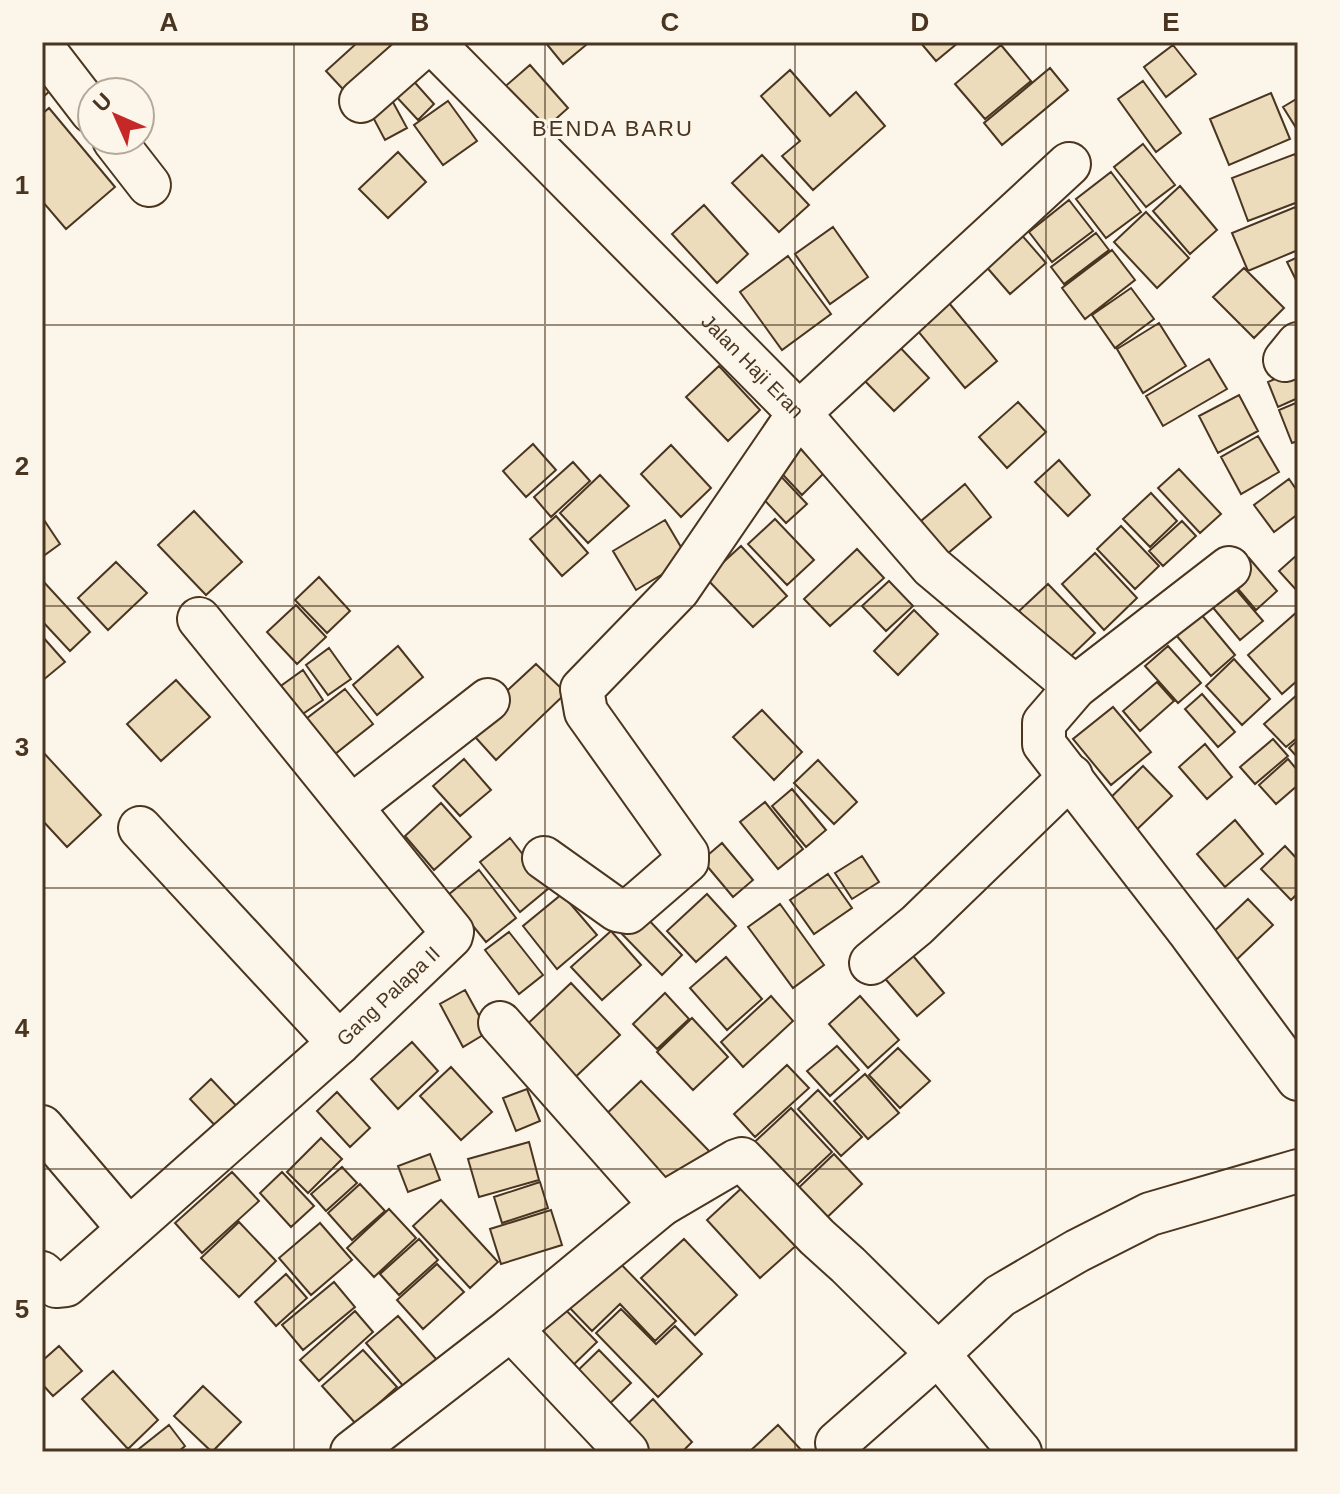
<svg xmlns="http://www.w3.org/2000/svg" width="1340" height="1494" font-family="Arial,sans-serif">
	<rect width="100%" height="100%" fill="#fbf6e9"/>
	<path fill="#ecdcbc" stroke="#4a3520" stroke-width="2" d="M358,42h34l11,13 -49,46 -28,-30z
		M545,42h38l3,3 -23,19z
		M920,42h39l-23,19z
		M1001,45l30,36 -46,38 -30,-35z
		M1173,45l23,29 -30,23 -22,-30z
		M42,60l19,21 -19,17z
		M530,65l38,43 -29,26 -38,-44z
		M1050,68l18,22 -66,55 -18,-22z
		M790,70l40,46 26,-24 29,34 -72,64 -31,-34 18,-15 -39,-45z
		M409,76l25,28 -16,16 -26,-28z
		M1143,81l38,52 -25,19 -38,-53z
		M388,93l19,35 -22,12 -19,-36z
		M1271,93l19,46 -61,26 -19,-46z
		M1298,98v33l-15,-24z
		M448,101l29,40 -34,24 -29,-40z
		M49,108l66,79 -49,42 -24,-28v-87z
		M1143,144l32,41 -29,22 -32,-40z
		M398,152l28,30 -38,36 -29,-29z
		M1295,154l3,9v39l-50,19 -16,-43z
		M762,155l47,50 -30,27 -47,-49z
		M1111,172l30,40 -35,26 -30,-39z
		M1180,186l37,44 -27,24 -37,-43z
		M1069,200l24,31 -41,31 -23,-30z
		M704,205l44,49 -31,29 -45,-49z
		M1298,206v44l-50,21 -16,-38z
		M1146,212l43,46 -32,30 -43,-46z
		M1013,225l33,38 -36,31 -33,-38z
		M833,227l35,50 -38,27 -35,-50z
		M1096,233l13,17 -45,34 -13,-17z
		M1112,250l23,30 -50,39 -23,-31z
		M788,256l43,58 -49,36 -42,-58z
		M1298,257v27l-11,-22z
		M1244,268l40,40 -30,30 -41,-41z
		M1131,288l23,31 -39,29 -23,-33z
		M949,303l48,58 -32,27 -48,-58z
		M1159,323l27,43 -43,27 -26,-44z
		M895,342l34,36 -35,33 -34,-35z
		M1209,359l18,30 -64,37 -17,-30z
		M719,366l41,44 -32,31 -42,-44z
		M1298,369v29l-20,9 -10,-25z
		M1239,395l19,36 -40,22 -19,-37z
		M1018,402l28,30 -39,36 -28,-31z
		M1298,402v39l-6,2 -13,-33z
		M1258,436l21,36 -38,22 -20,-37z
		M793,441l31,32 -22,22 -31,-33z
		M533,444l23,26 -30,27 -23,-26z
		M671,445l40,43 -30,29 -40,-43z
		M1059,460l31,35 -22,21 -33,-34z
		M573,462l17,19 -39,36 -17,-20z
		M1179,469l42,45 -21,19 -42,-45z
		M775,470l32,34 -21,19 -32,-34z
		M600,475l29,31 -41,37 -28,-30z
		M1289,479l9,13v22l-24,18 -20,-27z
		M965,484l26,33 -44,37 -26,-33z
		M1151,493l26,28 -27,26 -27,-28z
		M194,511l48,51 -36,33 -48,-50z
		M556,516l32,37 -26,23 -32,-37z
		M42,517l18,27 -18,13z
		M775,519l39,41 -27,25 -39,-41z
		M665,520l23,39 -52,31 -23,-39z
		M1182,521l14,15 -33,30 -14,-15z
		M1121,526l38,40 -24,23 -38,-40z
		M741,546l46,50 -34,31 -47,-49z
		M857,549l27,29 -54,48 -26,-27z
		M1095,553l42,45 -33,32 -42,-46z
		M1298,554v38l-19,-21z
		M1249,558l28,33 -21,19 -29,-34z
		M116,562l31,31 -39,37 -30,-32z
		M319,577l31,34 -23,22 -32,-33z
		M1227,579l36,42 -23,19 -35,-42z
		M42,580l48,52 -20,19 -28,-30z
		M889,581l24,25 -27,25 -24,-25z
		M1048,584l47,49 -29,28 -47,-50z
		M296,605l30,32 -29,27 -30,-32z
		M1195,607l40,48 -24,21 -41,-48z
		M914,610l24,24 -40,41 -24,-24z
		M1298,611v69l-16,14 -34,-39z
		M42,636l23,26 -23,19z
		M398,646l25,31 -46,38 -24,-30z
		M1168,646l33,37 -23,20 -33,-37z
		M329,648l22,31 -23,16 -22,-30z
		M1234,659l36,40 -28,26 -36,-39z
		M536,664l30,29 -70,67 -29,-32z
		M303,670l20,30 -32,22 -20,-29z
		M176,680l34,37 -49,44 -34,-37z
		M1157,682l17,19 -34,30 -17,-20z
		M345,689l28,35 -43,34 -28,-36z
		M1202,694l33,38 -17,15 -33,-38z
		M1298,694v43l-12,10 -22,-23z
		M1113,707l38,45 -40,33 -38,-46z
		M762,710l40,42 -28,28 -41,-43z
		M1273,739l15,17 -33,28 -15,-17z
		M1298,740v18l-9,-10z
		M1205,744l27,33 -25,22 -28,-32z
		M42,751l59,64 -34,32 -25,-27z
		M464,759l27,31 -31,26 -27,-30z
		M1288,759l10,12v14l-22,19 -17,-19z
		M818,760l39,42 -23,22 -40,-41z
		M1143,766l29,30 -43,41 -28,-30z
		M792,789l34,41 -20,17 -34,-41z
		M765,802l38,47 -25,20 -38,-47z
		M441,803l30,34 -37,33 -29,-34z
		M1235,820l28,34 -38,33 -28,-33z
		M510,838l39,50 -29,24 -40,-50z
		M722,843l31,37 -20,17 -31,-37z
		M1285,846l13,14v33l-7,7 -30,-31z
		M862,856l17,26 -27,17 -17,-26z
		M479,870l37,48 -30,24 -38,-47z
		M828,874l24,34 -38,26 -24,-34z
		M562,894l35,41 -40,34 -34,-43z
		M707,894l29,32 -40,36 -29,-31z
		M1248,899l25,26 -42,40 -24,-27z
		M780,904l44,61 -31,23 -45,-61z
		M643,914l39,41 -20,20 -40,-41z
		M611,931l30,34 -39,35 -31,-33z
		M509,932l34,43 -24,19 -34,-44z
		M909,951l35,42 -27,23 -35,-41z
		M726,957l36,42 -35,31 -37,-42z
		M571,983l49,52 -51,48 -49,-52z
		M465,990l23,42 -25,15 -23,-43z
		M665,993l24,26 -32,30 -24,-25z
		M771,996l22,25 -50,46 -22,-25z
		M860,996l39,44 -31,28 -39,-44z
		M692,1018l36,39 -35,33 -36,-38z
		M412,1042l26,29 -40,38 -27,-30z
		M837,1046l22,24 -29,26 -23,-25z
		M898,1048l32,33 -30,27 -31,-33z
		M787,1065l22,23 -54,49 -21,-23z
		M451,1067l41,45 -31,28 -41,-44z
		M865,1074l34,39 -31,26 -34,-38z
		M211,1079l34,36 -21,20 -34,-36z
		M641,1081l71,73 -40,39 -71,-74z
		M527,1089l13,32 -24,10 -13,-33z
		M818,1090l44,47 -21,19 -43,-47z
		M337,1092l33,36 -20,19 -33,-36z
		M791,1108l41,44 -46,43 -41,-44z
		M321,1138l21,21 -34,34 -21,-21z
		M529,1142l10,38 -60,17 -11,-38z
		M430,1154l10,26 -32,12 -10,-26z
		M834,1154l28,30 -45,43 -28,-30z
		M342,1167l15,16 -31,28 -15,-17z
		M232,1172l27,29 -57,52 -27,-30z
		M282,1172l32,34 -23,21 -31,-34z
		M540,1182l8,26 -46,15 -8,-26z
		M360,1184l25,27 -33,29 -24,-27z
		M745,1185l54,58 -39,35 -53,-58z
		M441,1200l57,62 -28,26 -57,-62z
		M389,1209l27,29 -42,39 -27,-29z
		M551,1210l11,35 -61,19 -11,-35z
		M239,1222l37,39 -37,36 -38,-39z
		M320,1223l32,37 -41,35 -32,-37z
		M419,1239l19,21 -39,35 -19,-21z
		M684,1239l53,56 -42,40 -54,-57z
		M613,1256l63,65 -21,20 -35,-37 -28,27 -27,-28z
		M437,1264l27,28 -41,37 -26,-29z
		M286,1274l21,24 -31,28 -21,-24z
		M334,1282l21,25 -52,43 -21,-25z
		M558,1302l39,40 -31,30 -39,-41z
		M621,1309l35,35 19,-18 27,28 -44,43 -62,-64z
		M355,1311l18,21 -54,49 -19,-21z
		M398,1316l39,44 -32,28 -39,-45z
		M59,1346l23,25 -29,25 -11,-12v-23z
		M363,1350l34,37 -41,37 -34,-38z
		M599,1350l32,33 -31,30 -32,-33z
		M113,1371l45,49 -30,29 -46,-50z
		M203,1386l38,36 -29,30 -38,-36z
		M653,1399l39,43 -10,10h-48l-17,-18z
		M169,1425l16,21 -7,6h-43z
		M778,1425l25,27h-54z"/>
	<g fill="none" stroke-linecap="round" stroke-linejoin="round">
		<defs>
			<g id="minor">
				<path id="s1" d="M432,42l367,371 133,154 143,120"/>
				<path d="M42,47l50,65"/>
				<path d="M361,101l67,-59"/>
				<path d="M114,140l35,45"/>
				<path d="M1285,360l13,-16"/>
				<path d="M1229,568l-154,119 -31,36v21l147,190 107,145"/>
				<path d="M352,806l136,-106"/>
				<path d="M140,828l199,215"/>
				<path d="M544,858l73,52 11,2 59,-51v-7l-101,-142 -4,-23 96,-99 121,-177 270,-249"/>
				<path d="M871,963l46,-38 154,-149"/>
				<path d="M500,1023l161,182"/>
				<path d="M42,1127l86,101"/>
				<path id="s2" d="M42,1273l14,13 10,-1 273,-242 112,-107 1,-4 -253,-313"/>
				<path d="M511,1329l116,123"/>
				<path d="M837,1443l101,-89 62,-58 77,-45 73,-37 148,-43"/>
				<path d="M352,1452l159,-123 150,-124 75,-44 6,-2 75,78 31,28 90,89 82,98"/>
			</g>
		</defs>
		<use href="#minor" stroke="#4a3520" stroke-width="46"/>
		<use href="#minor" stroke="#fbf6e9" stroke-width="42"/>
	</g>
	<path fill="none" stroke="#4a3520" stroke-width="2" stroke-opacity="0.55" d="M294,42v1410M545,42v1410M795,42v1410M1046,42v1410M42,325h1256M42,606h1256M42,888h1256M42,1169h1256"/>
	<g text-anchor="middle" stroke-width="6" stroke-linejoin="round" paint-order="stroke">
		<g font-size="20" fill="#4a3520" stroke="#fbf6e9">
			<text dy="7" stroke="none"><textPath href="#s1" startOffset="456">Jalan Haji Eran</textPath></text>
			<text dy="7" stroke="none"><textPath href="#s2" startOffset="462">Gang Palapa II</textPath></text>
		</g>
		<g font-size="22" letter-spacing="2" fill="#4a3520" stroke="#fbf6e9">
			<text x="613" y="136">BENDA BARU</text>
		</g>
	</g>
	<rect width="1340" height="1494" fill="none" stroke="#fbf6e9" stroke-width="88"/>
	<g transform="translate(116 116) rotate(315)"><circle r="38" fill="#fbf6e9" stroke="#b4a999" stroke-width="2"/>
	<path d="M0-6L14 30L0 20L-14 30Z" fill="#c62828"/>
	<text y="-12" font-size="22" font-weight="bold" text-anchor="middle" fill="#4a3520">U</text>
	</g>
	<rect x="44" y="44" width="1252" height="1406" fill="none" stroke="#4a3520" stroke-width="3"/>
	<g font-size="26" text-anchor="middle" font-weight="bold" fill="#4a3520">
		<text x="169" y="31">A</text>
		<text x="420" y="31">B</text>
		<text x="670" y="31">C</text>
		<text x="920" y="31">D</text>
		<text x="1171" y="31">E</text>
		<text x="22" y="194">1</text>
		<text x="22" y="475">2</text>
		<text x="22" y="756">3</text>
		<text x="22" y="1037">4</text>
		<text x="22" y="1318">5</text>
	</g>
</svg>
